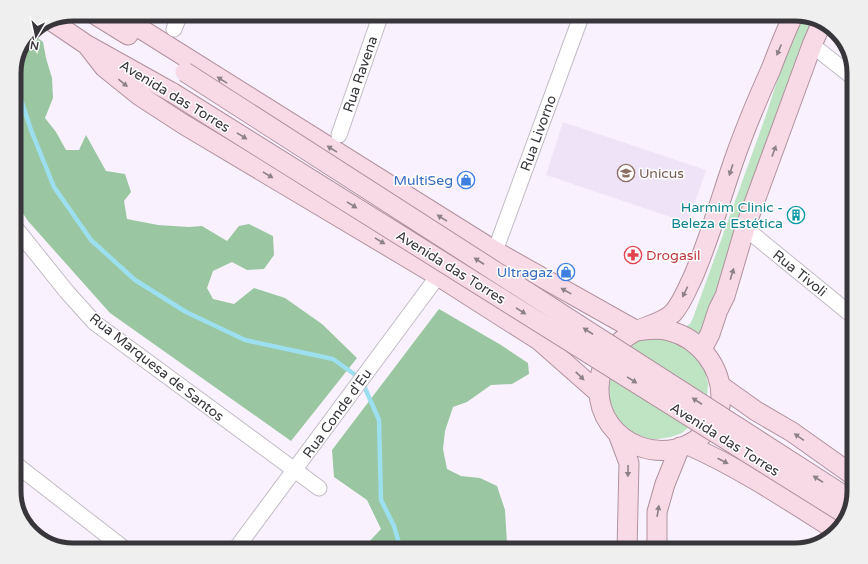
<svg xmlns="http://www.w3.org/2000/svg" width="868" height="564" font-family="'Varela Round',sans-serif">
	<rect width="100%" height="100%" fill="#f9f2fe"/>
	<path fill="#efe4f7" d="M563,122l143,48 -18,53 -142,-48z"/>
	<path fill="#bee4c3" d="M802,16l15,5 -113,317 -19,-11 5,-3 3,-6 72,-200 19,-58z
		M663,337l28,12 9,12 4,8 4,14 -1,15 -14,26 -11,9 -11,4 -13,2h-7l-18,-5 -21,-20 -7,-34 26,-37 8,-5z"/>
	<path fill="#9ac6a1" d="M31,33l12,9 3,16 6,20 1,20 -8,20 11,14 10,18h13l7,-15 20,36 19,3 6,18 -7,9 3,18 31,6 31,2 13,-1 25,15 12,-15 10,-2 24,12 1,19 -10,14 -17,1 -15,-8 -19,9 -6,17 6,11 21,5 20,-16 31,10 37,26 35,34 -66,83 -181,-128 -82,-92 -14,-21v-130z
		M439,309l62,36 27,18 1,11 -17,10 -21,1 -24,17 -14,5 -8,24 -2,18 4,20 14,7 19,2 17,8 8,24 2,33 -1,7h-178l18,-9 21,3 14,-15 -14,-29 -33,-23 -2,-27z"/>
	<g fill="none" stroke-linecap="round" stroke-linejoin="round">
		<path stroke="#9cdfef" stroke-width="4.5" d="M14,78l17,52 23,57 37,53 44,40 51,32 59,28 88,19 28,20 18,41 2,80 13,26 7,24"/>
		<defs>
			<path id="minor" d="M174,29l6,-15
				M812,45l42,33
				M339,135l42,-121
				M14,226l53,66 28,31 224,165
				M745,228l109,89
				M495,251l87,-237
				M14,463l112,87
				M235,550l203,-274"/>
			<path id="major" d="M94,14l34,21
				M117,14l378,237 142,80c11,-2 22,-3 33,0 30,8 51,36 51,66 0,11 -5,22 -12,31 -37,45 -112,18 -110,-41 1,-15 5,-30 16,-41 7,-6 13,-11 21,-15 12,-6 27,-8 37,-18 9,-10 14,-24 20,-36 16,-37 27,-76 40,-114 11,-32 24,-63 38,-94 7,-18 14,-37 23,-55
				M53,22l34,23 86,48
				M87,45l17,22 36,29 43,28 255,152 102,65 59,52
				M702,349l8,-15 8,-24 7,-14 20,-68 67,-183 10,-23
				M721,386l35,25 36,21 62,44
				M618,434l11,29 -2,87
				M688,445c52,23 100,55 149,86
				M657,550v-38l8,-28 15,-37"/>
		</defs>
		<use href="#minor" stroke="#c1bbc6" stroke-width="17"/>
		<use href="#major" stroke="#b1919e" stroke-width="21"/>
		<use href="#minor" stroke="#fff" stroke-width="15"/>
		<use href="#major" stroke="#f7dae5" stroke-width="19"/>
		<defs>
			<path id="major-bridge" d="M185,72l666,428
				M173,93l674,422"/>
		</defs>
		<use href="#major-bridge" stroke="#b1919e" stroke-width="21" stroke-linecap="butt"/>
		<use href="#major-bridge" stroke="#f7dae5" stroke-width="19"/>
	</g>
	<defs><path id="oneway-solid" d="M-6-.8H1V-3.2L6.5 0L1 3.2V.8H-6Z"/></defs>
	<g fill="#8e8088">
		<use href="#oneway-solid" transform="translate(779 50) rotate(113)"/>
		<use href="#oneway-solid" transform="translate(222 80) rotate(-148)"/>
		<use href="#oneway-solid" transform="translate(123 83) rotate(39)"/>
		<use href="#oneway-solid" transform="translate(242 136) rotate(32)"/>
		<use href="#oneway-solid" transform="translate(332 149) rotate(-148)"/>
		<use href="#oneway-solid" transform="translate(774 151) rotate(-70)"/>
		<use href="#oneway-solid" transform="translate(731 170) rotate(108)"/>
		<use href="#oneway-solid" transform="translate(268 175) rotate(31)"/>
		<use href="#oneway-solid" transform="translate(352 205) rotate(32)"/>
		<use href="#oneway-solid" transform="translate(442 218) rotate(-148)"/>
		<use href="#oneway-solid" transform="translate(380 241) rotate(31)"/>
		<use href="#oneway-solid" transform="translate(479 261) rotate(-147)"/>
		<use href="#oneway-solid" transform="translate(732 274) rotate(-73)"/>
		<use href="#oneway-solid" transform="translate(566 291) rotate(-151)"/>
		<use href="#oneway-solid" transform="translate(685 292) rotate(116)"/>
		<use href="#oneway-solid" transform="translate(521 311) rotate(32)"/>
		<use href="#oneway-solid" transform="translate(588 331) rotate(-147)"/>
		<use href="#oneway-solid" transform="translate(580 376) rotate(44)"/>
		<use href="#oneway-solid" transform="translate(632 380) rotate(32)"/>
		<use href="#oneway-solid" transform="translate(697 401) rotate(-147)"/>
		<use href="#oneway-solid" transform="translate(799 437) rotate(-145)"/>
		<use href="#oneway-solid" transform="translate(723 461) rotate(27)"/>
		<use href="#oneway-solid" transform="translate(628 471) rotate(91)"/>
		<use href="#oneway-solid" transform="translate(818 479) rotate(-147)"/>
		<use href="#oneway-solid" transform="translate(658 511) rotate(-81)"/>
	</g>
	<defs>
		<symbol id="school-ring" viewBox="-11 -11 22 22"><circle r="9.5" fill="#fff" stroke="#8d6e63" stroke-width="1.5"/><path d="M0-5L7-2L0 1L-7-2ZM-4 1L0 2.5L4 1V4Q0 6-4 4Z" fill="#8d6e63"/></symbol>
		<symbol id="shop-ring" viewBox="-11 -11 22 22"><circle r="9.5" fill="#fff" stroke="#3f7fe0" stroke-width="1.5"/><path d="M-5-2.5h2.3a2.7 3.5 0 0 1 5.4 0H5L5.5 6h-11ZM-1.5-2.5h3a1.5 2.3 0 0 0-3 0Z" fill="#3f7fe0"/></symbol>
		<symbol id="building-ring" viewBox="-11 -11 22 22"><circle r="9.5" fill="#fff" stroke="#0f9aa8" stroke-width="1.5"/><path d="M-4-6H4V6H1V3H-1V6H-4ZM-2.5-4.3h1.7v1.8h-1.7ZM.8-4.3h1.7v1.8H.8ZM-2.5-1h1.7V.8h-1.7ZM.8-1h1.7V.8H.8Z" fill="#0f9aa8"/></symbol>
		<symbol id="pharmacy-ring" viewBox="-11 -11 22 22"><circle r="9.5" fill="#fff" stroke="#e0444e" stroke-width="1.5"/><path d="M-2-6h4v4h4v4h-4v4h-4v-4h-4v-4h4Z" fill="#e0444e"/></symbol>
	</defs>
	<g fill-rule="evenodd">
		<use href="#school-ring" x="616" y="163" width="20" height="20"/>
		<use href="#shop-ring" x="456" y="170" width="20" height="20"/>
		<use href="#building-ring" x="786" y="205" width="20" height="20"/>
		<use href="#pharmacy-ring" x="623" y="245" width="20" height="20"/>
		<use href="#shop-ring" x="556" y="262" width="20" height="20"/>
	</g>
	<g text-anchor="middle" stroke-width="3" stroke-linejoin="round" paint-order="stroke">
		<g font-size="14" fill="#39363b" stroke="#fff">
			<text transform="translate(360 74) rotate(-71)" y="5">Rua Ravena</text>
			<text transform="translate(175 96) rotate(31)" y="5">Avenida das Torres</text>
			<text transform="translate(538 133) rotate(-70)" y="5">Rua Livorno</text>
			<text transform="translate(451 267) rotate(32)" y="5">Avenida das Torres</text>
			<text transform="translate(800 273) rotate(39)" y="5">Rua Tivoli</text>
			<text transform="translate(157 367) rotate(38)" y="5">Rua Marquesa de Santos</text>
			<text transform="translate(337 413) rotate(-54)" y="5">Rua Conde d'Eu</text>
			<text transform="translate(725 439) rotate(32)" y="5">Avenida das Torres</text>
		</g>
		<g font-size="14" fill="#785e54" stroke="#fff" text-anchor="start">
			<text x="639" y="178">Unicus</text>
		</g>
		<g font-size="14" fill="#366cbe" stroke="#fff" text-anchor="end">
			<text x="453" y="185">MultiSeg</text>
			<text x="553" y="277">Ultragaz</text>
		</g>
		<g font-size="14" fill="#0d838f" stroke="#fff" text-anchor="end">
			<text x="783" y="212">Harmim Clinic -<tspan x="783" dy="16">Beleza e Estética</tspan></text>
		</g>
		<g font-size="14" fill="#be3a42" stroke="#fff" text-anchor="start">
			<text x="646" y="260">Drogasil</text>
		</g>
	</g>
	<path d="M0 0H868V564H0ZM73 21H795A52 52 0 0 1 847 73V491A52 52 0 0 1 795 543H73A52 52 0 0 1 21 491V73A52 52 0 0 1 73 21Z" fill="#efefef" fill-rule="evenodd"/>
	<path fill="none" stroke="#39363b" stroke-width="5" d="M73 21H795A52 52 0 0 1 847 73V491A52 52 0 0 1 795 543H73A52 52 0 0 1 21 491V73A52 52 0 0 1 73 21Z"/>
	<g transform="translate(36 36) rotate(189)" stroke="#ffffff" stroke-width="3" paint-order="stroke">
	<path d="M0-3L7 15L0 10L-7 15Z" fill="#39363b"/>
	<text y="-6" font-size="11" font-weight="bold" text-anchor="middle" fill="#39363b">N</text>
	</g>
</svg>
